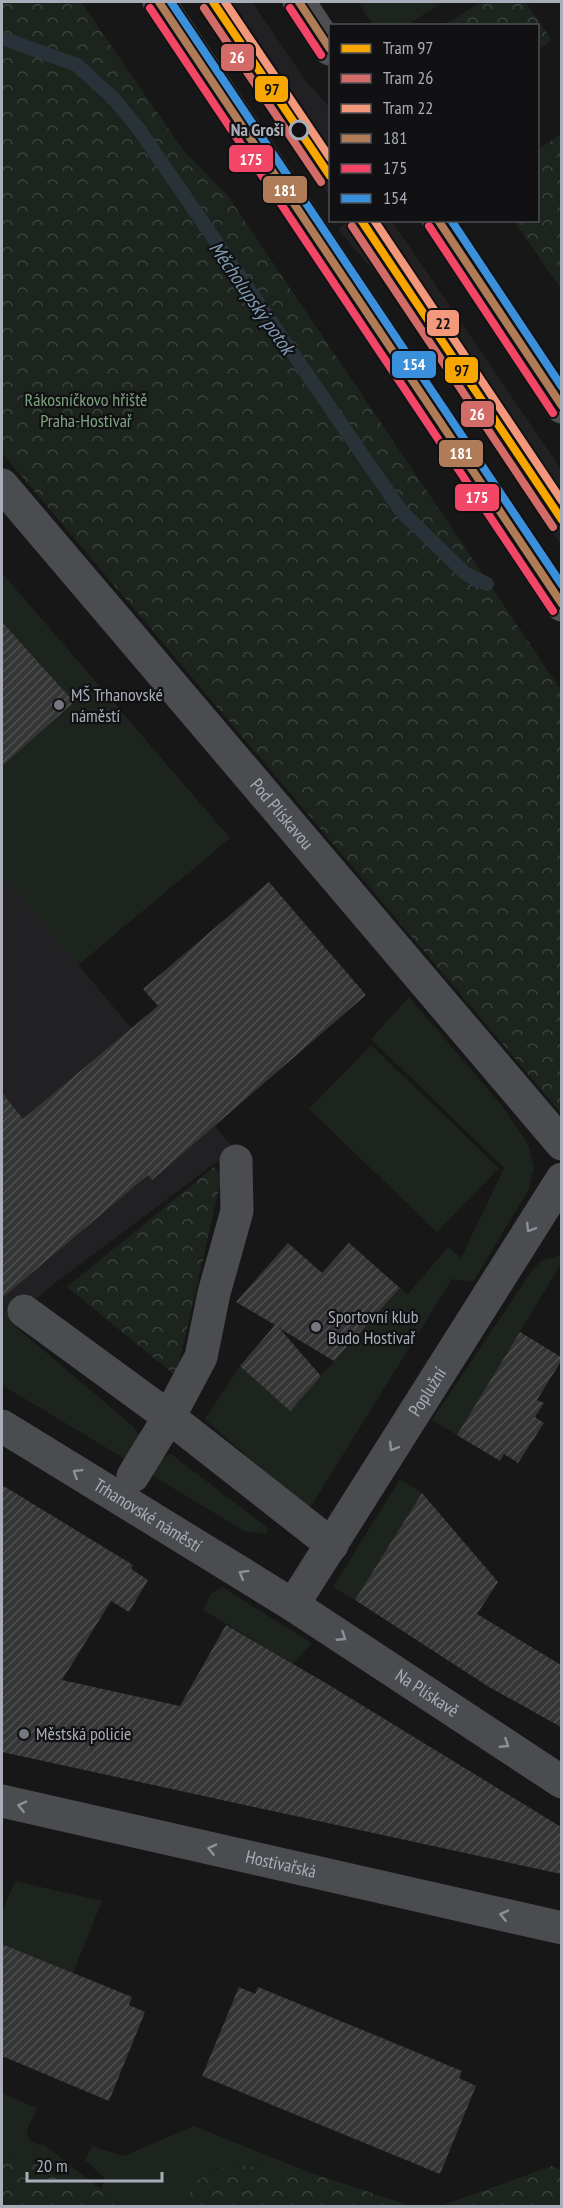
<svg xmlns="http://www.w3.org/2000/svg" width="563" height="2208" font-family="'PT Sans Narrow',sans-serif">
	<defs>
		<pattern id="forest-crowns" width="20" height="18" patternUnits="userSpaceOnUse" patternTransform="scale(1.5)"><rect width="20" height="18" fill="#1d241e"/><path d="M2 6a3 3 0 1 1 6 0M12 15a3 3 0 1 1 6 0" fill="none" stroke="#3b413d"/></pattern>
		<pattern id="building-hatch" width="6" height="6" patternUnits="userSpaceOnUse" patternTransform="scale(1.5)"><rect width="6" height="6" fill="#353536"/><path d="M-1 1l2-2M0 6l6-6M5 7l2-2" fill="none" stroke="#4f5051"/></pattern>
	</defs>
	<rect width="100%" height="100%" fill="#171717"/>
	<path fill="#212123" d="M204,2h48l54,79 24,27v83l-2,2 -18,-26 1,-7z
		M363,221h29l169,248v76l-160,-242 -63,-74 8,-6 4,6z
		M2,573l228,265 -152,127 156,184 -179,134 -53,46z"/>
	<path fill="#1d241e" d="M358,2h85l-36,23h-34z
		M2,573l228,265 -152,127 -76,-90z
		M409,997l94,110 25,37 6,24 -6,23 -55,91 -21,-3 -144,232 -103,-92 35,-53 50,44 110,-122 8,6 40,-47 13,11 43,-90 -133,-129z
		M371,1045l128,123 -62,64 -128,-123z
		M561,1255v9l-104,171 -25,-15 101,-151 10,-9z
		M2,1315l132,112 6,10 -13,23 -125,-75z
		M171,1454l97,74 -1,6 -23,-3 -91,-55c1,-10 9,-20 18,-22z
		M400,1479l22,14 -67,107 -22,-13z
		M222,1587l90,56 -19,21 -90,-54 8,-16z
		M15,1881l87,20 -29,72 -71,-29v-32z
		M2,2093l35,15 -10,22 2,10 9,5 5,-1 58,45 4,-10 -20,-19 7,-14 31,10 71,-30 117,47 -81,-9 -36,18 -10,24h-64l-18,-16 -100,-41z"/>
	<path fill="url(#forest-crowns)" d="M2,2h79l102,148 45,46 333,494v423l-559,-660z
		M481,2h44l27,38 -14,10v-24l-93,-1z
		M561,134v155l-47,-68 24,-1v-70z
		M214,1167l8,9 -46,200 -109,-89z
		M2,2149l100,41 18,16h-118z
		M230,2164l81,9 100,33h-227l10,-24z
		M552,2166l9,4v36h-120z"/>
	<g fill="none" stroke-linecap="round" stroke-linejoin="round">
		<path stroke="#2a3239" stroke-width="14" d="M2,38l75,27 36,33 25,30 263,383 65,63 21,10"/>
	</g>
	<path fill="url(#building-hatch)" d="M2,622l72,80 -72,64z
		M269,882l97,113 -214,185 -4,-5 -146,123v-205l21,26 135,-113 -15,-17z
		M288,1243l34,30 27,-30 51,45 -66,73 -55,-33 42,48 -31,35 -50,-45 35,-41 -39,-23z
		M520,1332l41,25v4l-24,39 7,3 -9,14 9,6 -26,40 -14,-9 -4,7 -43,-26z
		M2,1485l131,80 -2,4 17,11 -19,32 -18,-11 -49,79 118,26 46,-81 103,60 232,142v47l-559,-122z
		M422,1493l76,89 -21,32 84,51v62l-72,-40 -134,-87z
		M2,1944l130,53 -3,8 16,7 -36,89 -107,-45z
		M239,1987l16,7 3,-7 204,84 -3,7 17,8 -36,88 -238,-98z"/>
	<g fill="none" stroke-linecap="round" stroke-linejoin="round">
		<g stroke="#4b4c50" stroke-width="33">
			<path id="s1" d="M2,485l560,659"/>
			<path d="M236,1161l1,50 -23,82 -13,64 -32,60 163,128"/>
			<path d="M24,1311l145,106 -36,59"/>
			<path id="s2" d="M2,1426l291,179 269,177"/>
			<path id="s3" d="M293,1605l269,-426"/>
			<path id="s4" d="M2,1801l560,127"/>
		</g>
		<path stroke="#4d4f52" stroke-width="33" d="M159,2l403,603
			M299,2l31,47
			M438,220l124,187"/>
		<defs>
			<path id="bus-1" d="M159,2l403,602
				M299,2l31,47
				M438,220l124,186"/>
			<path id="bus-2" d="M150,8l403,603
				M290,8l31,47
				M429,226l124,187"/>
			<path id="bus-3" d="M171,2l391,583
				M451,220l111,167"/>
		</defs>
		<use href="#bus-1" stroke="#111113" stroke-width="12"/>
		<use href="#bus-2" stroke="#111113" stroke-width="12"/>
		<use href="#bus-3" stroke="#111113" stroke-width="12"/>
		<use href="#bus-1" stroke="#b07c57" stroke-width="8"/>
		<use href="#bus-2" stroke="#f34667" stroke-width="8"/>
		<use href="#bus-3" stroke="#3a90db" stroke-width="8"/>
		<defs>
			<path id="tram-1" d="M213,2l117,174
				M361,220l201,300"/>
			<path id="tram-2" d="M204,8l117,174
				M352,226l201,301"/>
			<path id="tram-3" d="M225,2l105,156
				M374,220l188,281"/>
		</defs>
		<use href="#tram-1" stroke="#111113" stroke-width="12"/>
		<use href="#tram-2" stroke="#111113" stroke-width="12"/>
		<use href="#tram-3" stroke="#111113" stroke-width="12"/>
		<use href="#tram-1" stroke="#f7a600" stroke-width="8"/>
		<use href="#tram-2" stroke="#d36c68" stroke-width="8"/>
		<use href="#tram-3" stroke="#f3987b" stroke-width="8"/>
	</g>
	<defs><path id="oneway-chevron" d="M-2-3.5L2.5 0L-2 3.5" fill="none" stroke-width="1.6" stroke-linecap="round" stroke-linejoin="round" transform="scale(1.5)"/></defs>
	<g stroke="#8c9099">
		<use href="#oneway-chevron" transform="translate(530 1228) rotate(122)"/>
		<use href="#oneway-chevron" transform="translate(393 1447) rotate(122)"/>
		<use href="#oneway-chevron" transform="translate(77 1473) rotate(-148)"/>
		<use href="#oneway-chevron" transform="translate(243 1574) rotate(-149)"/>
		<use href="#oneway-chevron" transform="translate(342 1637) rotate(33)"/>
		<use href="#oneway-chevron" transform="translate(505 1744) rotate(33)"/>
		<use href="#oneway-chevron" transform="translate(22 1806) rotate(-167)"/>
		<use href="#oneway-chevron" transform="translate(212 1849) rotate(-167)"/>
		<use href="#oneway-chevron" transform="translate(504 1915) rotate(-167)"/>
	</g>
	<circle fill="#111113" stroke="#a8adb8" stroke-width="3" cx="299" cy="130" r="9"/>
	<g fill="#757880" stroke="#111113" stroke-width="2">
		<circle cx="59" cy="705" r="6"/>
		<circle cx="316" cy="1327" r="6"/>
		<circle cx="24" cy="1734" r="6"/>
	</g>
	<g text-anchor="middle" stroke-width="4.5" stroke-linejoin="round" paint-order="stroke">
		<g font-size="18" font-weight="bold" fill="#a8adb8" stroke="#111113" text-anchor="end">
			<text x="284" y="136">Na Groši</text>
		</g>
		<g font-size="18" fill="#7fa381" stroke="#111113">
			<text x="86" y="406">Rákosníčkovo hřiště<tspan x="86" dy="21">Praha-Hostivař</tspan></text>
		</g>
		<g font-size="18" fill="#a8adb8" stroke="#111113" text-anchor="start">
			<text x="71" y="701">MŠ Trhanovské<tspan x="71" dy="21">náměstí</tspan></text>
			<text x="328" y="1323">Sportovní klub<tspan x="328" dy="21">Budo Hostivař</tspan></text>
			<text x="36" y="1740">Městská policie</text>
		</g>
		<g font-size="18" fill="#a8adb8" stroke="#111113">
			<text dy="6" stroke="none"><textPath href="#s1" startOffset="432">Pod Plískavou</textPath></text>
			<text dy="6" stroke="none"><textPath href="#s3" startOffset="252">Poplužní</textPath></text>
			<text dy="6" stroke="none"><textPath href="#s2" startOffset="171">Trhanovské náměstí</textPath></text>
			<text dy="6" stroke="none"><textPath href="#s2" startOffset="502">Na Plískavě</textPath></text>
			<text dy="6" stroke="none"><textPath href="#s4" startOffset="286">Hostivařská</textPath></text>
		</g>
		<g font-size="20" font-style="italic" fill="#7f9bb3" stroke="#111113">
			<text transform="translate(252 298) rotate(55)" y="7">Měcholupský potok</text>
		</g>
	</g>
	<g stroke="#111113" stroke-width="2">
		<rect x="220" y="43" width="35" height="29" rx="6" fill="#d36c68"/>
		<rect x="254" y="75" width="35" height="28" rx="6" fill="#f7a600"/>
		<rect x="228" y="144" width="46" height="29" rx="6" fill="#f34667"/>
		<rect x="262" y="175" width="46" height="29" rx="6" fill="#b07c57"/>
		<rect x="426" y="309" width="34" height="28" rx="6" fill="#f3987b"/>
		<rect x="391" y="350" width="46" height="29" rx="6" fill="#3a90db"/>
		<rect x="444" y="356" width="35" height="28" rx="6" fill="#f7a600"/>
		<rect x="460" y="400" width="35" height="28" rx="6" fill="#d36c68"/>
		<rect x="438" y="439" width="46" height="29" rx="6" fill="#b07c57"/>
		<rect x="454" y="483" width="46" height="29" rx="6" fill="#f34667"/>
	</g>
	<g font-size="16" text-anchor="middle" font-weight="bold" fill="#fff">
		<text x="237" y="63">26</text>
		<text x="251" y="165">175</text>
		<text x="285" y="196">181</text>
		<text x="414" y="370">154</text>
		<text x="477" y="420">26</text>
		<text x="461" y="459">181</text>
		<text x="477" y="503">175</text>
	</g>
	<g font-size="16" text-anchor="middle" font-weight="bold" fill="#111">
		<text x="272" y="95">97</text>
		<text x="443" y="329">22</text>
		<text x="462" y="376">97</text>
	</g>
	<rect width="563" height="2208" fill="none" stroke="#a8adb8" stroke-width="6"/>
	<rect x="329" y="24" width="210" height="198" fill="#111113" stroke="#4d4f55" stroke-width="1.5"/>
	<rect x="341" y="44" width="30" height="9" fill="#f7a600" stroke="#4d4f55" stroke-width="1.5"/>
	<text x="383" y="54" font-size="18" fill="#a8adb8">Tram 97</text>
	<rect x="341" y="74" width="30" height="9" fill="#d36c68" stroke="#4d4f55" stroke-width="1.5"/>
	<text x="383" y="84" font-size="18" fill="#a8adb8">Tram 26</text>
	<rect x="341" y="104" width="30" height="9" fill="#f3987b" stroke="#4d4f55" stroke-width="1.5"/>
	<text x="383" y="114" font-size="18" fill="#a8adb8">Tram 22</text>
	<rect x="341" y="134" width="30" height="9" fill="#b07c57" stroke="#4d4f55" stroke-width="1.5"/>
	<text x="383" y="144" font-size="18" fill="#a8adb8">181</text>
	<rect x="341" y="164" width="30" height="9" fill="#f34667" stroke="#4d4f55" stroke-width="1.5"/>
	<text x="383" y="174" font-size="18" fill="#a8adb8">175</text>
	<rect x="341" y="194" width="30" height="9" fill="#3a90db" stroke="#4d4f55" stroke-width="1.5"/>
	<text x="383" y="204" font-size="18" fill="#a8adb8">154</text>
	<path d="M27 2172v9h135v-9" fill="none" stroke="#a8adb8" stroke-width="3"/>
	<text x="36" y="2172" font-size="18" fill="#a8adb8" stroke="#111113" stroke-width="4.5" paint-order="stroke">20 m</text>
</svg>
